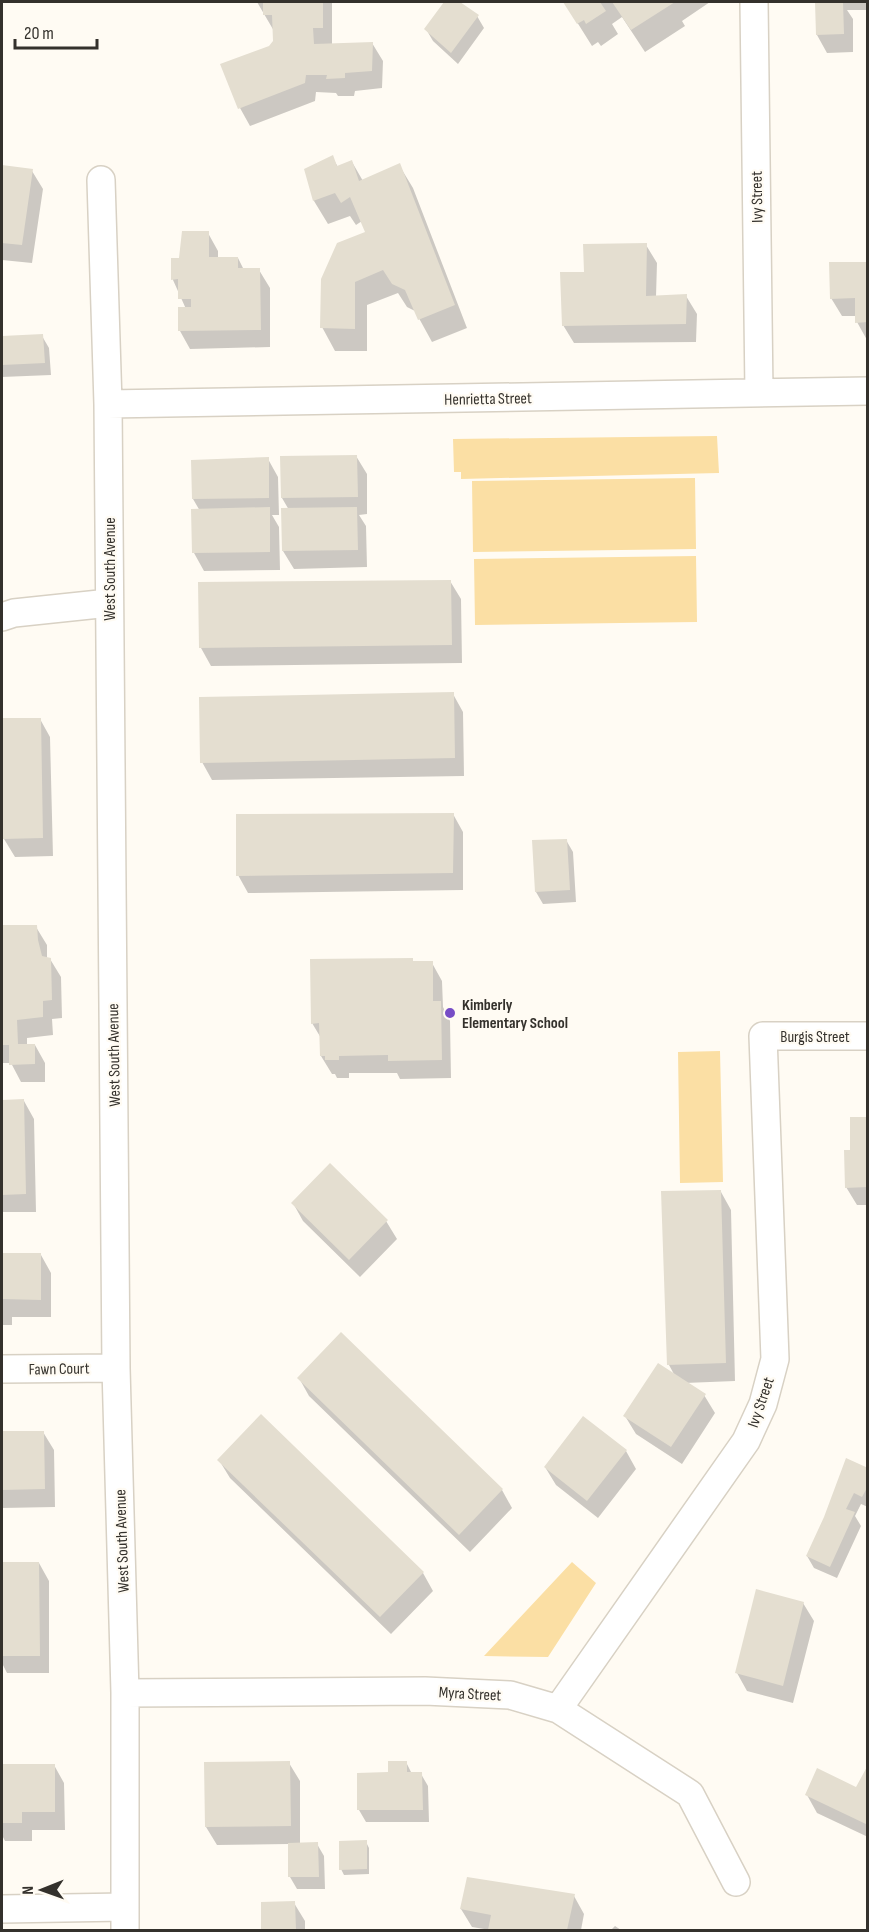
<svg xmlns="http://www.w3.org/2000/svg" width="869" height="1932" font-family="'Sofia Sans Condensed',sans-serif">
	<rect width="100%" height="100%" fill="#fffbf3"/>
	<path fill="#fbdfa4" d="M717,436l2,37 -258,6v-7h-7l-1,-33z
		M695,478l1,71 -223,3 -1,-71z
		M696,556l1,66 -222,3 -1,-66z
		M720,1051l3,131 -43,1 -2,-131z
		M572,1562l24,21 -48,74 -64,-1z"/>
	<path fill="#0003" d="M257,2h75v43l40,-2 11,18 -1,27 -27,3 -1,5h-16l-2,-3 -20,-1 -1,9 -65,25 -10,-18 34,-67v-10z
		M446,2h12l19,14 7,12 -26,36 -25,-23 -7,-12z
		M567,2h143l-28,19 3,5 -40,26 -23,-35 -10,7 6,10 -17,12 -3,-4 -6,4 -27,-43z
		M817,2h51v8h-21l6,9v33l-26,1 -10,-18z
		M332,157l6,10 14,-5 11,19 36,-16 14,23 54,140 -35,14 -17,-31 -8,-4 -9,-14 -31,12v46h-32l-13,-24 45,-94 -5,-12 -6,4 -6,-9 -22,8 -14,-23 -8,-32z
		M2,166l30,5 11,18 -11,74 -30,-3z
		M208,233l10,18v7h20l6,12h15l11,18v59l-80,2 -10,-18 6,-22 -13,-29 -1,-20 8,-1z
		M646,245l11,18 -1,34 30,-1 11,18 -1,28 -122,1 -11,-18 22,-51z
		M868,263v77h-1l-10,-18v-6h-15l-11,-18z
		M42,336l7,12 2,27 -49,2v-39z
		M356,456l11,18v40l-8,1 7,11 1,41 -73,2 -11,-18v-41h6l-7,-12v-40z
		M268,459l10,18 1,38h-7l7,12 1,43 -76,1 -10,-18 6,-42 -7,-12z
		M450,581l11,18 1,64 -251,3 -10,-18 -1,-64z
		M453,694l10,18 1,64 -252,4 -10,-18z
		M40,719l10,18 3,119 -38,1 -11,-18 -2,-111z
		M453,814l10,18v58l-215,3 -10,-18z
		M566,840l7,12 3,50 -33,2 -7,-12z
		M2,927h34l11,18v13l3,1 11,18 1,41 -10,1 1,16 -26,3v7h8l10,18v19h-24l-10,-19h-9z
		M414,963h18l10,18 1,26 7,14 1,57 -51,1 -3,-6h-48v5h-12l-2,-4h-3l-11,-18v-18l-9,-15z
		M2,1101h22l10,18 2,93h-34z
		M868,1118v87h-11l-11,-18 6,-36z
		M721,1192l10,18 4,171 -50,2 19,12 11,18 -33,51 -46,-30 -11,-18 50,-40 -6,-11z
		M293,1203l93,18 11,18 -37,38 -57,-56z
		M2,1255h39l10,18v44h-39v8h-10z
		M341,1334l161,156 10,18 -42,44 -161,-156 -10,-18z
		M584,1418l42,33 10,18 -38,49 -42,-33 -11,-18z
		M43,1432l11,18 1,57 -53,1v-75z
		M219,1460l204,113 10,18 -42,43 -161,-156z
		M868,1469v38l-7,-3 -6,12 6,10 -24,52 -23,-10 -7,-12z
		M2,1563h37l10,18v92h-42l-5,-10z
		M803,1603l11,18 -21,82 -46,-12 -10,-18z
		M406,1762l6,12h9l7,12 1,36h-63l-7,-12 31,-36z
		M289,1763l11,18v63h17l7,12 1,33h-28l-7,-12 -1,-33 -72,1 -11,-18z
		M54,1765l10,18 1,47h-33v11h-27l-3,-6v-69z
		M868,1768v69l-51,-24 -10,-18 50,-6z
		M366,1842l3,6v26l-25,1 -3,-6z
		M574,1896l10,18 -3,16h-91l-18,-3 -11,-18z
		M263,1903h31l11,18v9h-42z
		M615,1926l6,4h-10z"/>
	<path fill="#e4ded0" d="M263,2h60v26h-10l1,16 59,-2 -1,29 -27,2v5l-19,1 1,-4h-21l-1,8 -67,26 -18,-45 49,-18 4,-5 -1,-26h-9z
		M444,2h16l19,13 -28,38 -27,-24z
		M563,2h37l6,9 -20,13 -2,-4 -7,4z
		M612,2h63l-44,28z
		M815,2h28l1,32 -28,1z
		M333,155l4,11 15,-6 7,21 41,-18 55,142 -37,15 -13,-30 -13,-6 -9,-14 -28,12v47l-35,-1 1,-49 16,-36 28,-11 -15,-35 -9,6 -6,-10 -22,8 -9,-32z
		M2,165l31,4 -11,76 -20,-2z
		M182,231h27v26h29v11h22l1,62 -83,1v-24h13v-8h-13v-20l-7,1v-22h8z
		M647,243l-1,53 41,-2 -1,30 -124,2 -2,-54h24l-1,-28z
		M829,262h39v60l-13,1v-25l-25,1z
		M43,334l2,29 -43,2v-29z
		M357,455l1,42 -77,1 -1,-42z
		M269,457v41l-77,1 -1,-39z
		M270,507v45l-78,1 -1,-44z
		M357,507l1,43 -76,1 -1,-43z
		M451,580l1,65 -253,3 -1,-66z
		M454,692l1,66 -255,5 -1,-66z
		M2,718h39l2,120 -40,1z
		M454,813l-1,60 -217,3v-62z
		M567,839l3,51 -35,2 -3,-52z
		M2,925h35l1,15 4,16 9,2 1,42 -9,1v16l-26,3 1,24h17v20l-26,1v-20h-7z
		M413,958v3h20v40h8l1,59 -54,1v-6l-49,1v4h-14v-4h-5l-1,-33 -8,1 -1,-65z
		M24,1099l2,95 -24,1v-95z
		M850,1117h18v70l-23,1 -1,-38h6z
		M330,1163l58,57 -39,40 -58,-57z
		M721,1190l5,173 -59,2 -6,-174z
		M2,1253h39v47l-39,-1z
		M341,1332l162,157 -44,46 -162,-157z
		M658,1363l48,31 -35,53 -48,-31z
		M261,1414l163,158 -44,45 -163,-157z
		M583,1416l44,34 -40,51 -43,-34z
		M2,1431h42l1,58 -43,1z
		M846,1458l22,10v18l-6,11 -8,-4 -8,16 9,3 -25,55 -24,-11 18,-39z
		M2,1562h37l1,94h-38z
		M756,1589l48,13 -21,84 -48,-13z
		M290,1761l1,65 -86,1 -1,-65z
		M388,1761h19v11h15l1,38h-66v-37l31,-1z
		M2,1764h53v48h-33v11h-20z
		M868,1765v60l-63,-30 12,-27 39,19z
		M367,1840v29l-28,1v-29z
		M318,1842l1,35h-31v-34z
		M467,1877l108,17 -8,36h-79l3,-15 -31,-6z
		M295,1901l1,29h-35v-28z"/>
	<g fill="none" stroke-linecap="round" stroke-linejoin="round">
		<defs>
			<path id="minor" d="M754,2l5,391
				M101,180l7,224 8,964 9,325v237
				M108,404l760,-13
				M2,617l12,-4 95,-10
				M2,1369l114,-1
				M125,1693l300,-2 85,4 48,14 132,85 46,88
				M558,1709l188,-268 17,-37 12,-45 -12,-323h105
				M2,1909l123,-2"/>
		</defs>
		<use href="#minor" stroke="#d8d1c4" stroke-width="30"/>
		<use href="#minor" stroke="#fff" stroke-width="27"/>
	</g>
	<circle fill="#774dc6" stroke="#fffbf3" stroke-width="2" cx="450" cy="1013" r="6"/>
	<g text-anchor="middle" stroke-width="4.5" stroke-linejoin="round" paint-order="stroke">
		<g font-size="16" fill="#34312c" stroke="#fffbf3">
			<text transform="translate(756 197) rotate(-91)" y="6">Ivy Street</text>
			<text transform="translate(488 398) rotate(-1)" y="6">Henrietta Street</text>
			<text transform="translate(109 569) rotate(-90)" y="6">West South Avenue</text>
			<text x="815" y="1042">Burgis Street</text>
			<text transform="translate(113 1055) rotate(-91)" y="6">West South Avenue</text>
			<text transform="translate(59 1368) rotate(-1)" y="6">Fawn Court</text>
			<text transform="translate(760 1402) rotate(-71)" y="6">Ivy Street</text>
			<text transform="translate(121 1541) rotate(-92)" y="6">West South Avenue</text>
			<text transform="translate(470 1693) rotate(3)" y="6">Myra Street</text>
		</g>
		<g font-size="16" font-weight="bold" fill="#34312c" stroke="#fffbf3" text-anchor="start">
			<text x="462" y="1010">Kimberly<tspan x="462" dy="18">Elementary School</tspan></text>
		</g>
	</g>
	<rect width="869" height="1932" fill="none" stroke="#34312c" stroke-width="6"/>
	<g transform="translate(42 1890) rotate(269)" stroke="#fffbf3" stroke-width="4.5" paint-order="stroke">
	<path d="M0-4.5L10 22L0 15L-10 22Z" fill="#34312c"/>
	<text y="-9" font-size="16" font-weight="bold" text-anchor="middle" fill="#34312c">N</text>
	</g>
	<path d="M15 39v9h82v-9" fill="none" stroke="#34312c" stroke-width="3"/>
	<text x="24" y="39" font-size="18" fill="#34312c" stroke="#fffbf3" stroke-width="4.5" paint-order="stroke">20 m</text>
</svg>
